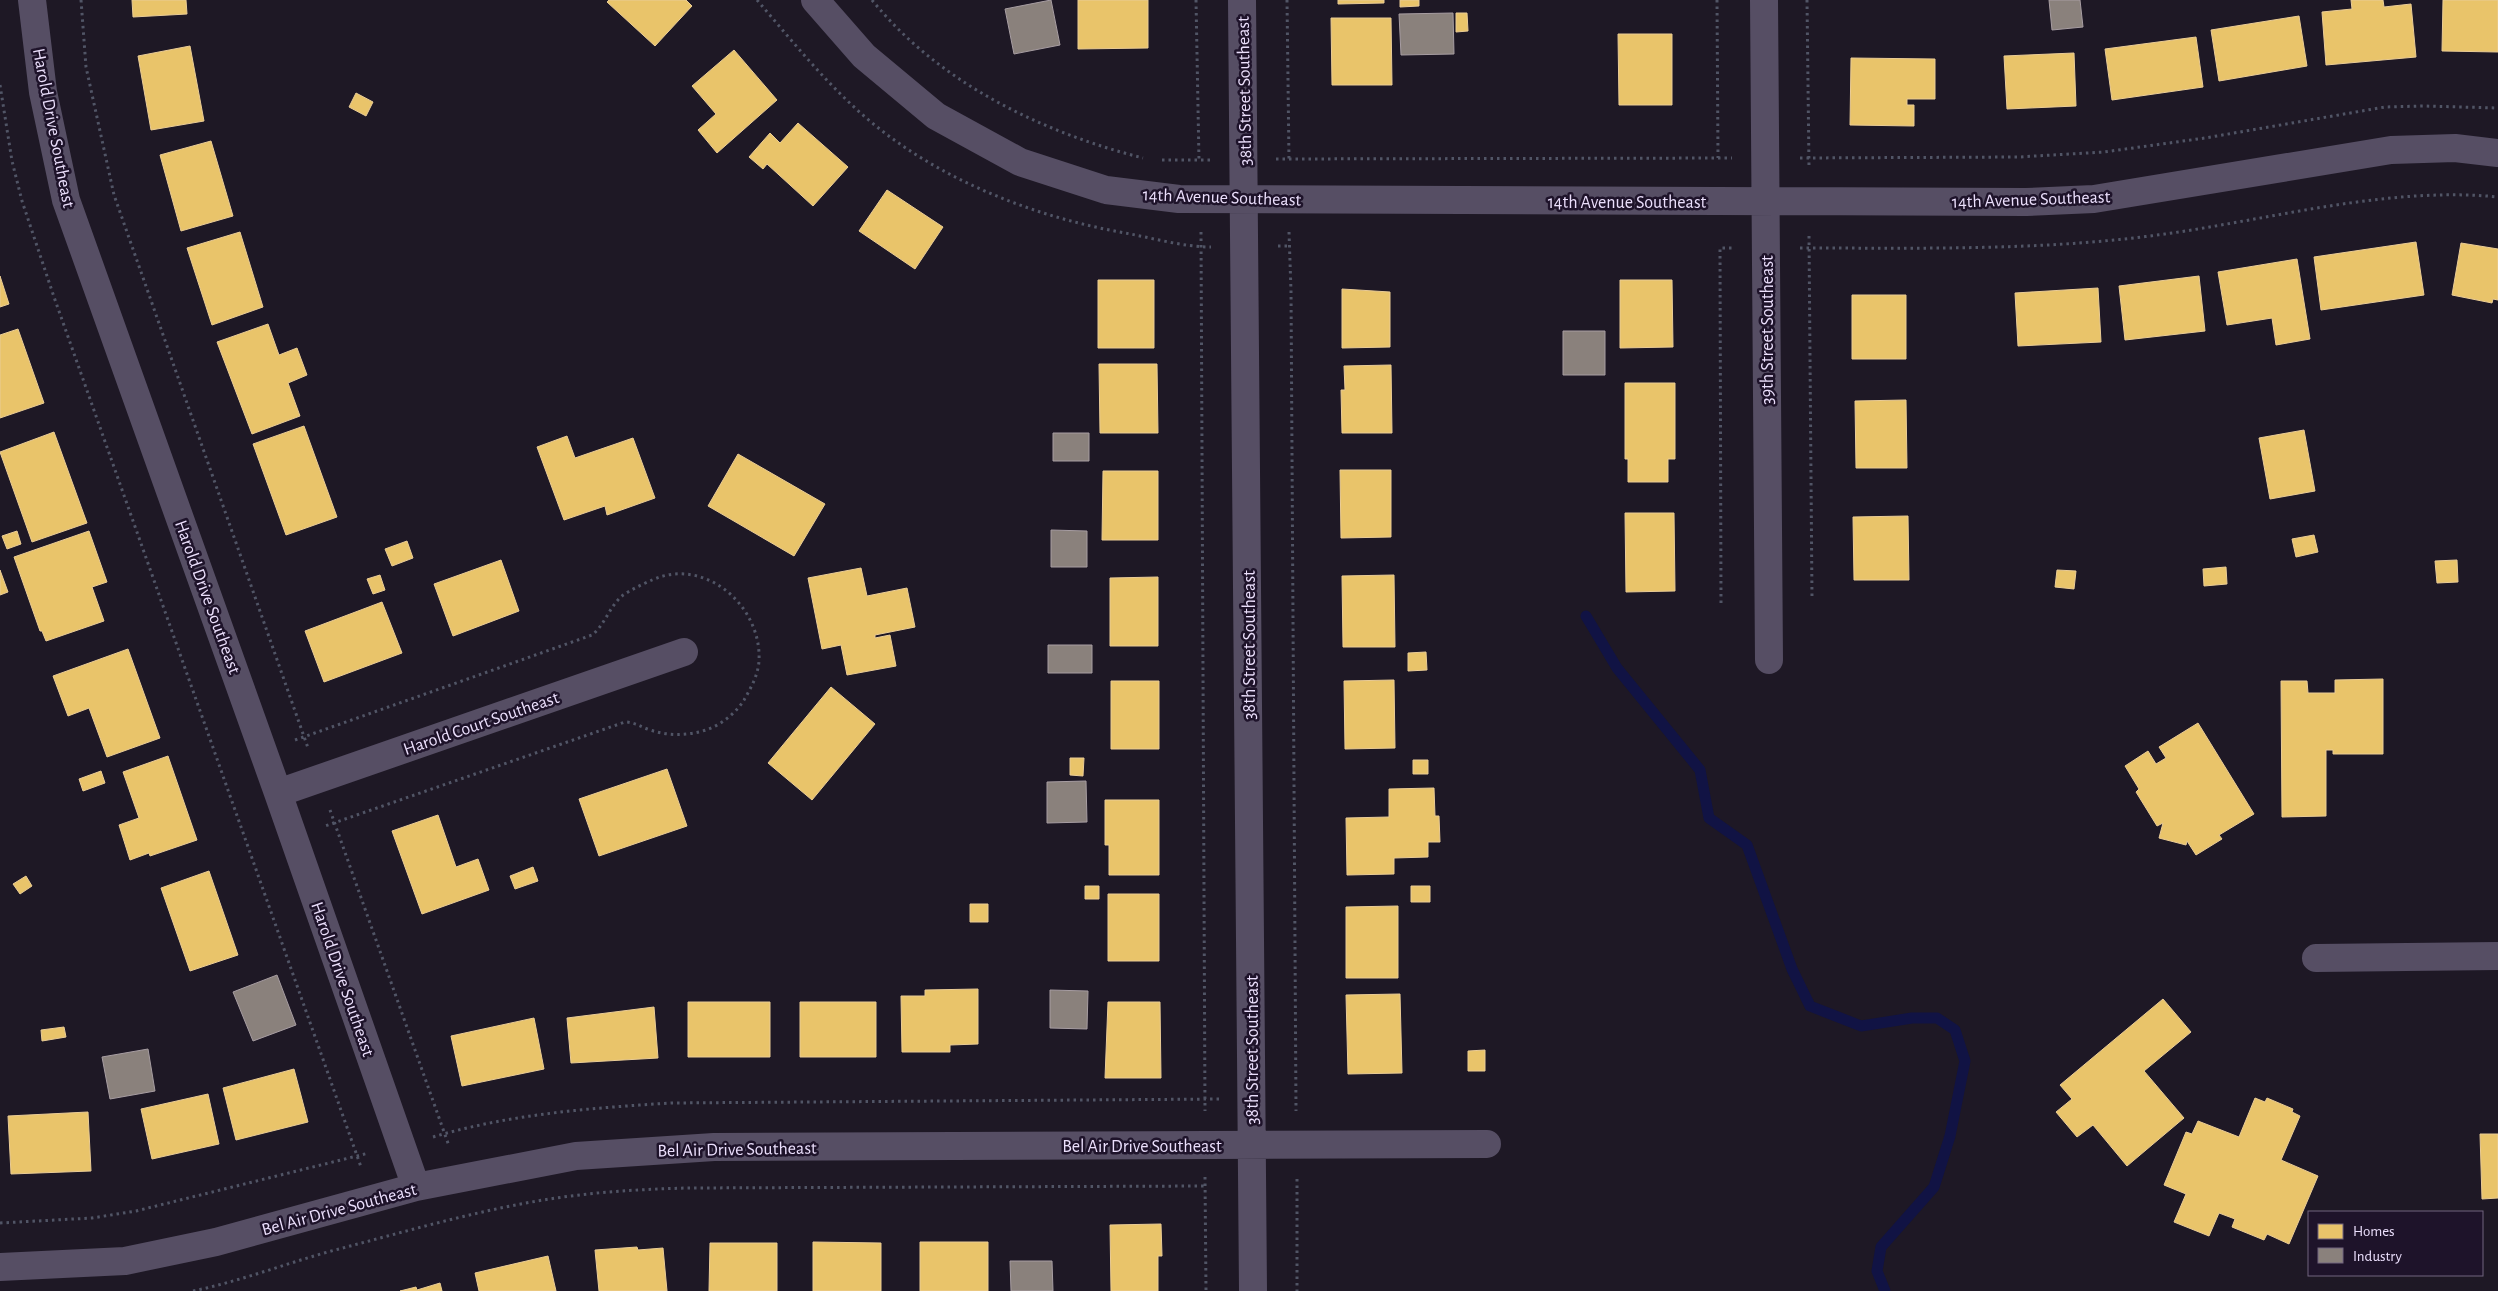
<svg xmlns="http://www.w3.org/2000/svg" width="2498" height="1291" font-family="'Alegreya Sans',sans-serif">
	<rect width="100%" height="100%" fill="#1e1825"/>
	<path fill="#e9c46a" stroke="#eacc96" d="M132,0h54l1,14 -54,3z
		M609,0h77l6,6 -37,40 -48,-44z
		M1078,0h70v48l-70,1z
		M1338,0h46v3l-46,1z
		M1400,0h19v6l-19,1z
		M2351,0h32l1,7 27,-3 5,53 -90,8 -4,-53 30,-3z
		M2443,0h55v52l-56,-1z
		M1456,13h11l1,18 -12,1z
		M2299,16l8,50 -88,15 -8,-51z
		M1331,18h60l1,67h-60z
		M1618,34h54v71h-53z
		M2196,37l7,50 -91,13 -7,-51z
		M190,46l14,75 -53,9 -13,-74z
		M734,50l43,50 -60,53 -19,-23 18,-16 -24,-28z
		M2074,53l2,53 -69,3 -3,-53z
		M1851,58l84,1v40h-28v6h7v21l-64,-1z
		M356,93l17,9 -7,14 -17,-9z
		M798,123l50,44 -35,39 -46,-42 -4,5 -14,-12 21,-24 10,10z
		M211,141l22,75 -52,15 -21,-76z
		M887,190l56,37 -28,42 -56,-38z
		M240,232l23,75 -51,18 -25,-77z
		M2416,242l8,53 -103,15 -7,-53z
		M2461,243l37,6v51l-5,-1 -1,4 -40,-8z
		M2297,259l13,80 -34,6 -4,-27 -45,7 -9,-53z
		M0,276l9,28 -9,3z
		M2199,276l6,55 -80,9 -6,-54z
		M1098,280h56v68h-56z
		M1620,280h52l1,67 -53,1z
		M2098,288l3,54 -83,4 -3,-53z
		M1342,289l48,3v55l-48,1z
		M1852,295h54v64h-54z
		M268,324l11,31 18,-7 10,27 -19,8 12,33 -48,18 -35,-92z
		M18,329l26,74 -44,15v-83z
		M1099,364h58l1,69h-58z
		M1391,365l1,68h-50l-1,-43h4l-1,-24z
		M1625,383h50v76h-7v23h-40v-23h-3z
		M1906,400l1,68h-51l-1,-67z
		M304,426l33,91 -51,18 -33,-91z
		M2304,430l11,61 -45,8 -11,-61z
		M54,432l33,91 -55,19 -32,-90z
		M567,436l8,22 58,-20 22,60 -48,17 -2,-9 -41,14 -27,-73z
		M738,454l87,50 -31,52 -86,-50z
		M1340,470h51v67l-50,1z
		M1103,471h55v69h-56z
		M1625,513h49l1,78 -49,1z
		M1908,516l1,64h-55l-1,-63z
		M17,531l4,13 -14,5 -5,-13z
		M89,531l18,51 -15,5 12,34 -58,20 -4,-10h-2l-26,-74z
		M2314,535l4,17 -22,5 -4,-18z
		M407,541l6,17 -21,8 -7,-17z
		M501,560l18,51 -66,25 -19,-52z
		M2457,560l1,22 -21,1 -2,-22z
		M2226,567l1,17 -23,2 -1,-17z
		M861,568l6,28 40,-8 8,39 -40,8v3l15,-3 6,31 -49,9 -6,-30 -19,4 -14,-71z
		M0,570l8,22 -8,3z
		M2057,570l19,1 -2,18 -19,-2z
		M380,575l5,15 -12,4 -6,-15z
		M1394,575l1,72h-52l-1,-71z
		M1158,577v69h-48v-68z
		M382,602l20,51 -78,29 -19,-51z
		M128,649l32,89 -53,19 -18,-49 -21,8 -15,-40z
		M1426,652l1,18 -19,1v-18z
		M2383,679v75h-50v-4h-7v66l-44,1 -1,-136h26l1,12h27v-13z
		M1394,680l1,68 -50,1 -1,-68z
		M1111,681h48v68h-48z
		M831,687l44,37 -63,76 -44,-37z
		M2198,723l56,91 -35,21 3,4 -26,16 -9,-14 -1,4 -27,-7 4,-15 -6,3 -21,-34 3,-3 -14,-23 23,-15 8,13 10,-6 -7,-11z
		M168,756l29,84 -47,16 -1,-3 -19,7 -11,-35 20,-7 -16,-46z
		M1070,758h14l-1,18 -13,-1z
		M1413,760h15v14h-15z
		M667,769l20,57 -88,30 -20,-57z
		M101,771l4,12 -22,8 -4,-12z
		M1434,788l1,28h4l1,26h-12v15l-34,1v16l-47,1 -1,-57 43,-1v-28z
		M1105,800h54v75h-50v-30h-4z
		M438,815l18,52 22,-8 11,31 -67,24 -30,-83z
		M533,867l5,14 -23,8 -5,-13z
		M209,871l29,84 -48,16 -29,-83z
		M26,876l6,10 -12,8 -7,-10z
		M1085,886h14v13h-14z
		M1411,886h19v16h-19z
		M1108,894h51v67h-51z
		M970,904h18v18h-18z
		M1398,906v72h-52v-71z
		M978,989v55l-28,1v7h-48l-1,-56h24v-6z
		M1400,994l2,79 -54,1 -2,-79z
		M2163,999l28,33 -47,39 40,47 -57,48 -34,-41 -16,12 -21,-25 16,-13 -12,-14z
		M688,1002h82v55h-82z
		M800,1002h76v55h-76z
		M1108,1002h52l1,76h-56z
		M654,1007l4,51 -87,5 -4,-45z
		M534,1018l10,51 -82,17 -11,-50z
		M64,1027l2,10 -24,4 -1,-11z
		M1485,1050v21h-17v-20z
		M294,1069l14,53 -72,18 -13,-52z
		M208,1094l11,50 -67,15 -11,-50z
		M2255,1098l10,4 2,-4 26,11 -1,3 8,4 -19,44 37,16 -29,68 -22,-10 -3,6 -32,-13 3,-8 -16,-6 -10,23 -35,-14 12,-28 -22,-9 22,-53 6,2 6,-13 41,16z
		M88,1112l3,59 -80,3 -3,-58z
		M2480,1134h18v64l-16,1z
		M1161,1224l1,32h-4v35h-47l-1,-66z
		M813,1242l68,1v48h-68z
		M920,1242h68v49h-68z
		M710,1243h67v48h-68z
		M637,1247l1,3 25,-2 4,43h-68l-4,-41z
		M548,1256l8,35h-77l-4,-18z
		M440,1283l2,8h-42l16,-4 1,3z"/>
	<path fill="#8a817c" stroke="#a79da2" d="M1051,0l9,45 -46,9 -9,-45z
		M2049,0h31l3,27 -31,3z
		M1453,13l1,41 -53,1 -2,-41z
		M1563,331h42v44h-42z
		M1053,433h36v28h-36z
		M1051,530l36,1v36h-36z
		M1048,645h44v28h-44z
		M1086,781l1,41 -40,1v-41z
		M277,975l19,50 -43,16 -20,-49z
		M1050,990l38,1 -1,38 -37,-1z
		M148,1049l7,42 -45,8 -8,-42z
		M1010,1261h42l1,30h-42z"/>
	<g fill="none" stroke-linecap="round" stroke-linejoin="round">
		<path stroke="#111344" stroke-width="11" d="M1586,616l31,52 83,102 9,48 38,27 45,124 18,37 51,20 51,-8h25l18,12 10,31 -15,75 -16,51 -53,60 -4,24 8,20"/>
		<path stroke="#515566" stroke-width="3" stroke-dasharray="2.5 4" stroke-linecap="butt" d="M81,0l5,67 28,128 194,553
			M757,0c36,42 71,86 114,122 71,59 164,95 254,111 28,5 58,14 86,14
			M872,0c67,83 169,132 271,158
			M1196,0l3,161
			M1287,0l2,161
			M1717,0l1,158
			M1807,0l2,167
			M0,85l12,76 10,40 32,96 307,870
			M1800,158l219,-1 85,-5 101,-14 180,-31 39,-1 74,2
			M1276,159l456,-1
			M1162,160h48
			M1201,232l4,879
			M1289,232l2,59 5,820
			M1809,236l3,362
			M1278,246h12
			M1800,248c122,0 244,3 365,-14 108,-15 224,-48 333,-37
			M1721,603l-1,-355h13
			M295,740l297,-105c13,-10 17,-28 30,-39 8,-6 21,-12 30,-16 53,-24 110,26 107,81 -1,14 -8,27 -15,39 -8,13 -23,25 -38,30 -19,6 -38,6 -56,0 -9,-3 -16,-8 -25,-8l-300,104
			M330,810l119,336
			M433,1137c77,-23 158,-29 238,-34l548,-4
			M1205,1177l1,114
			M1297,1179v112
			M0,1223l92,-5 44,-7 233,-58
			M193,1291c48,-10 94,-28 142,-41 77,-20 156,-44 236,-54 39,-5 78,-7 117,-8l517,-2"/>
		<path stroke="#564e64" stroke-width="28" d="M32,0l11,92 23,108 212,593 138,394
			M815,0l49,56 72,60 84,46 86,28 73,9 847,3 68,-3 297,-49 64,-2 43,5
			M1242,0l11,1291
			M1764,0l5,660
			M278,793l406,-141
			M2316,958l182,-2
			M0,1267l125,-6 91,-19 200,-55 160,-31 138,-9 773,-3"/>
	</g>
	<g text-anchor="middle" stroke-width="5" stroke-linejoin="round" paint-order="stroke">
		<g font-size="18" fill="#ebdffc" stroke="#1e132a">
			<text transform="translate(1244 91) rotate(-91)" y="6">38th Street Southeast</text>
			<text transform="translate(54 128) rotate(79)" y="6">Harold Drive Southeast</text>
			<text transform="translate(1222 197) rotate(2)" y="6">14th Avenue Southeast</text>
			<text transform="translate(2031 199) rotate(-2)" y="6">14th Avenue Southeast</text>
			<text x="1627" y="208">14th Avenue Southeast</text>
			<text transform="translate(1767 330) rotate(-90)" y="6">39th Street Southeast</text>
			<text transform="translate(208 597) rotate(70)" y="6">Harold Drive Southeast</text>
			<text transform="translate(1249 645) rotate(-90)" y="6">38th Street Southeast</text>
			<text transform="translate(481 723) rotate(-19)" y="6">Harold Court Southeast</text>
			<text transform="translate(343 979) rotate(71)" y="6">Harold Drive Southeast</text>
			<text transform="translate(1252 1050) rotate(-90)" y="6">38th Street Southeast</text>
			<text x="1142" y="1152">Bel Air Drive Southeast</text>
			<text transform="translate(737 1149) rotate(-1)" y="6">Bel Air Drive Southeast</text>
			<text transform="translate(339 1209) rotate(-15)" y="6">Bel Air Drive Southeast</text>
		</g>
	</g>
	<rect x="2308" y="1211" width="175" height="65" fill="#1e132a" stroke="#70657e"/>
	<rect x="2318" y="1224" width="25" height="15" fill="#e9c46a" stroke="#70657e"/>
	<text x="2353" y="1236" font-size="15" fill="#ebdffc">Homes</text>
	<rect x="2318" y="1248" width="25" height="15" fill="#8a817c" stroke="#70657e"/>
	<text x="2353" y="1261" font-size="15" fill="#ebdffc">Industry</text>
</svg>
